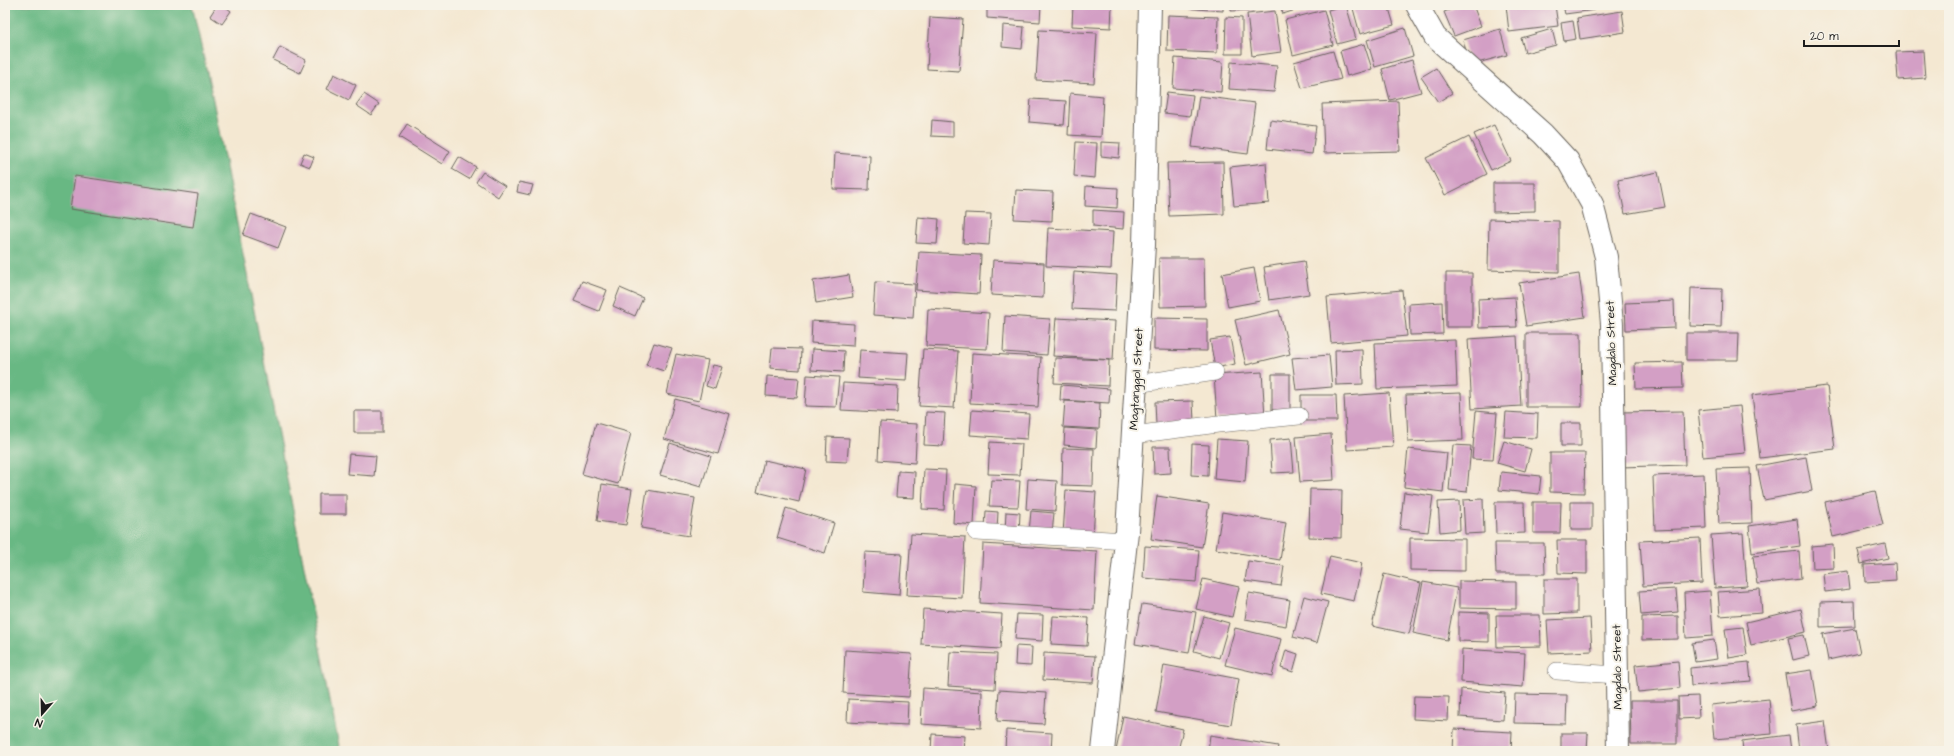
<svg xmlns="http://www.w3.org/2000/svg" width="1954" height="756" font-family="'Architects Daughter',sans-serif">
	<rect width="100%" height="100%" fill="#f7f3e8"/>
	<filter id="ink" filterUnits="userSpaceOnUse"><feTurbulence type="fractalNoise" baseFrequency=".025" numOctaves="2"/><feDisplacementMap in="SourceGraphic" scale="8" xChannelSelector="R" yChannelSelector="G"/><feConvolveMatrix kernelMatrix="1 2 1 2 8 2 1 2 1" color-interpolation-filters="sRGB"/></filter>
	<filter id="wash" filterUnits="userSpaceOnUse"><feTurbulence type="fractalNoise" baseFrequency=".012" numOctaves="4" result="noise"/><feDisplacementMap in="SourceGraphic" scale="16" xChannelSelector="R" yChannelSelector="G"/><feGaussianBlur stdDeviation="0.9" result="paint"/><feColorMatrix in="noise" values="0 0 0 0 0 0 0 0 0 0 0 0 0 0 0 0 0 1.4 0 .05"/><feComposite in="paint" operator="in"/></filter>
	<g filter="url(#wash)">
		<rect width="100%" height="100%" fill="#f4e8d2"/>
		<path fill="#68b883" stroke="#426a50" d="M5,5h187l20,90 128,656h-335z"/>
		<g id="blocks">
			<path fill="#d39fc5" d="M217,5h6l8,6 -9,13 -12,-8z
				M987,5h54l-1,17 -53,-4z
				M1073,5h39l-1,23 -39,-2z
				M1169,5h54v6l-54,-4z
				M1231,5h24v5l-24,1z
				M1280,5h31l-28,9z
				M1346,5l10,34 -19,5 -9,-34z
				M1352,5h36l6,20 -34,9z
				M1462,5h11l8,21 -27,10 -10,-24z
				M1506,5h49l3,21 -49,6z
				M1563,5h32v5l-30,4z
				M1598,5h16v1l-16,2z
				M1324,10l9,35 -40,10 -8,-35z
				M1275,11l6,41 -29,4 -5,-42z
				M1622,11l3,21 -45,7 -3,-21z
				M1168,15l50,2 -1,36 -50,-2z
				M930,17l33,2 -4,52 -32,-2z
				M1226,17l16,1v36h-17z
				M1573,21l3,18 -12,2 -3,-18z
				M1003,25l21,2 -2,22 -20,-2z
				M1405,28l8,28 -38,11 -8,-27z
				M1500,29l7,26 -37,10 -7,-25z
				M1552,29l4,16 -31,8 -4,-15z
				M1039,30l58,3 -3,50 -58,-3z
				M1364,44l8,25 -25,7 -7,-25z
				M280,47l26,13 -6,13 -27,-13z
				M1333,51l8,28 -39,9 -8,-26z
				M1923,51l2,27 -27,2 -2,-28z
				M1175,58l48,4 -2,30 -48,-4z
				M1412,60l9,32 -31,8 -8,-31z
				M1231,62l46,4 -3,26 -45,-3z
				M1436,68l16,25 -14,9 -17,-25z
				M334,74l22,11 -7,15 -22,-11z
				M1167,92l26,3 -3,21 -26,-3z
				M1070,93l33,3 -2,41 -33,-2z
				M364,94l15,10 -8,11 -15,-10z
				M1199,96l56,7 -7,51 -56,-7z
				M1031,99l35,2 -2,24 -35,-3z
				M1398,101l2,50 -76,2 -2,-49z
				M932,120l21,2v15l-22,-1z
				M1270,120l46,6 -4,28 -45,-5z
				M407,124l43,27 -8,13 -43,-27z
				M1494,125l17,36 -20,9 -17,-36z
				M1469,137l18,37 -42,21 -19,-37z
				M1076,142l21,1 -2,35 -21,-2z
				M1101,142l19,1 -1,15 -18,-2z
				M304,153l10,4 -4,10 -10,-4z
				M835,153l35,3 -1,34 -36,-1z
				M459,157l17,10 -7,12 -17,-10z
				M1223,162l1,52 -55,2 -2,-53z
				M1266,163l3,40 -35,3 -4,-39z
				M483,172l22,14 -7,11 -22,-15z
				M1658,172l7,35 -40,7 -7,-34z
				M75,176l123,18 -5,33 -123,-18z
				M519,182l14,3 -3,10 -13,-3z
				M1493,183h42v28l-42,1z
				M1086,186l32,2 -1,20 -32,-2z
				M1016,190l37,2 -1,29 -38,-2z
				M1093,210l31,2 -1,17 -30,-3z
				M965,213l26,1 -2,31 -26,-2z
				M251,214l35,13 -8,21 -35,-13z
				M918,217l21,2 -2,25 -21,-1z
				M1489,219l70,2v51l-71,-2z
				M1048,228l65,4 -2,37 -65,-3z
				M919,252l62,3 -2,39 -63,-4z
				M1159,258h45l1,48 -45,1z
				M993,260l51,3 -1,35 -52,-3z
				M1304,261l5,33 -40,6 -5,-33z
				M1254,268l6,33 -32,6 -6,-33z
				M1074,272l43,3 -2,36 -43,-2z
				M1446,273h26v54h-26z
				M1579,274l6,43 -59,9 -7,-43z
				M849,275l4,22 -37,6 -3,-22z
				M582,281l25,9 -8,21 -25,-10z
				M875,282l40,2 -2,34 -40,-3z
				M620,288l23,10 -8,18 -22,-10z
				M1691,288l31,1 -1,38 -31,-1z
				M1402,290l5,46 -76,7 -4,-46z
				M1515,297l2,30 -38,1 -1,-29z
				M1674,301l1,27 -49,2 -1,-27z
				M1442,302l1,32 -33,1 -1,-31z
				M928,309l61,4 -2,36 -61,-3z
				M1279,310l11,44 -44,11 -11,-45z
				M1005,316l45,3 -3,36 -44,-3z
				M1056,318l59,3 -2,39 -60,-4z
				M1154,318l53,1v32l-53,-1z
				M812,321l42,3 -1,22 -42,-3z
				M1526,333h55l1,74h-56z
				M1686,333h53l-1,27h-52z
				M1517,336l4,70 -49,3 -4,-70z
				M1230,337l5,27 -20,4 -5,-28z
				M1455,340l2,46 -80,3 -2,-46z
				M654,343l18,5 -8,23 -18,-6z
				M772,348l29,1 -1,21 -30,-2z
				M812,349l32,2 -1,21 -32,-2z
				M923,349l35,2 -4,57 -35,-2z
				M1362,349l1,35 -27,1 -1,-35z
				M860,350l48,3 -2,28 -48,-3z
				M972,353l69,4 -3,50 -68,-4z
				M676,354l32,6 -9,41 -32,-7z
				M1329,355l3,32 -36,3 -4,-32z
				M1055,358l54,2 -1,26 -54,-3z
				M1682,362l1,26 -47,1 -1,-26z
				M713,365l9,2 -7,22 -9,-3z
				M1262,372l3,44 -48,3 -3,-44z
				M1272,374h18v36h-18z
				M807,375l32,2 -3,30 -31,-1z
				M767,376l32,2 -2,20 -31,-2z
				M843,383l55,3 -1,27 -56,-3z
				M1061,385l49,4 -1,14 -49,-3z
				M1827,386l8,63 -75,9 -8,-63z
				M1389,393l4,54 -46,3 -3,-54z
				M1461,393l2,47 -55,2 -2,-47z
				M1301,395h35l1,26h-36z
				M675,399l55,15 -12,40 -54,-15z
				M1065,401l35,2 -1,26 -36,-2z
				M1193,401l1,21 -38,2 -1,-22z
				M1740,406l5,47 -42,4 -5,-47z
				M972,410l57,4 -2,25 -57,-4z
				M354,411h28v22h-28z
				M1476,411l21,2 -4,47 -21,-1z
				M1683,411l2,54 -64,2 -1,-55z
				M926,412l19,1 -2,33 -19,-1z
				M1506,412l32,2 -1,24 -33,-1z
				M880,422l37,2 -2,39 -37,-3z
				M596,423l35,10 -13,51 -36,-10z
				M1561,423h20v23h-20z
				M1065,428l32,2 -1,18 -32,-3z
				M1331,434l3,46 -34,2 -4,-45z
				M827,437l22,1 -2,24 -21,-1z
				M1291,438l3,34 -22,1 -2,-33z
				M1217,439l31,2 -3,41 -31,-3z
				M1504,441l27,8 -6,22 -28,-8z
				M990,442l32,2 -2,31 -32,-1z
				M670,443l41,13 -10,31 -41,-12z
				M1192,444l17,1 -1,31 -17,-1z
				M1453,445l18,1 -4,46 -18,-2z
				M1153,447h17l1,26 -17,1z
				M1063,448l31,1 -1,37 -31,-1z
				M1408,449l39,4 -4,39 -39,-5z
				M1550,453h35l-1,40 -34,-1z
				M349,454l27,2 -2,20 -27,-2z
				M1806,457l6,34 -48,9 -7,-34z
				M764,460l42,9 -7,33 -42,-10z
				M1750,468l2,55 -33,1 -3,-55z
				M924,469l22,1 -2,40 -22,-1z
				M898,471l17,1 -1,26 -18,-1z
				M1501,472l40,4 -2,18 -40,-4z
				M1704,474l2,54 -51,2 -2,-54z
				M1028,479l29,2 -2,30 -29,-2z
				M991,480l29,1 -2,26 -29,-1z
				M602,484l30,5 -6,36 -29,-4z
				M955,484l21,2 -2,39 -21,-2z
				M1310,489l32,1 -1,48 -32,-1z
				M647,490l48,8 -6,38 -48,-8z
				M1066,490l30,2 -3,44 -30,-2z
				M1875,491l8,34 -50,12 -8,-35z
				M1404,492l29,4 -5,36 -28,-3z
				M319,494h27v20h-27z
				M1157,496l52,8 -7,43 -51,-8z
				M1483,499l1,34 -19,1 -2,-34z
				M1459,501l1,29 -20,2 -2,-30z
				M1495,502h29l1,31 -29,1z
				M1533,502h28l-1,31h-27z
				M1571,502h21v28h-21z
				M786,508l48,15 -9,30 -48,-15z
				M986,511l12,1 -1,18 -12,-1z
				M1031,511l23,2 -2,21 -23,-2z
				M1006,512l14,1 -1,20 -14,-1z
				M1222,512l64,11 -6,37 -64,-11z
				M1797,519l3,27 -48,7 -3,-27z
				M1743,533l4,53 -32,2 -4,-53z
				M911,534l54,3 -3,61 -55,-3z
				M1410,538l55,1v32l-55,-1z
				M1700,538l2,45 -59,3 -3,-45z
				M1557,540h30v34l-29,-1z
				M1495,543h49l1,31h-49z
				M983,544l114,7 -3,59 -114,-7z
				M1833,544l1,24 -21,1 -1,-23z
				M1885,544l3,14 -27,6 -3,-14z
				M1145,546l54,4 -3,32 -53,-4z
				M1799,551l2,28 -44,5 -4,-28z
				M865,552l37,2 -3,41 -36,-3z
				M1330,556l32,7 -8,38 -33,-7z
				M1248,561l36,5 -3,20 -36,-5z
				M1895,563l1,17 -31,2 -1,-17z
				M1848,571l2,18 -25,3 -2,-18z
				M1384,574l37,9 -12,51 -37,-8z
				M1203,579l36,8 -7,30 -36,-8z
				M1544,579h33v34l-33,1z
				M1459,581l57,1v27l-57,-1z
				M1423,582l34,6 -10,52 -34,-7z
				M1676,589l2,23 -37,3 -2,-24z
				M1760,589l2,24 -42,3 -2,-24z
				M1710,591l3,45 -27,2 -2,-45z
				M1249,593l41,7 -4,26 -41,-7z
				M1304,596l24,6 -11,41 -24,-6z
				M1854,601l1,25 -35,1v-25z
				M1142,604l54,8 -7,41 -54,-9z
				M923,609l79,5 -2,35 -79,-5z
				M1801,609l5,23 -55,13 -5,-23z
				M1458,612l31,1v29l-31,-1z
				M1017,614l26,1 -1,26 -27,-2z
				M1496,615h44l1,31 -44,1z
				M1053,616l36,2 -2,28 -36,-2z
				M1204,616l25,7 -10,35 -25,-7z
				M1678,616v23l-36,1v-23z
				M1590,618l2,33 -43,2 -2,-33z
				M1743,627l4,28 -18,3 -4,-29z
				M1235,628l46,11 -9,37 -47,-11z
				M1855,628l5,25 -32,7 -5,-26z
				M1804,635l5,21 -16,4 -5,-22z
				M1714,640l3,19 -22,3 -3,-19z
				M1016,646l16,1 -1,19 -16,-1z
				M1462,649l63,4 -2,34 -62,-5z
				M845,650l67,4 -3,43 -66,-4z
				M1286,650l12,4 -5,18 -12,-4z
				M950,652l47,2 -2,35 -47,-3z
				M1044,653l51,3 -2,27 -50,-3z
				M1678,661l2,27 -42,4 -3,-27z
				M1749,662l2,19 -60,5 -1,-18z
				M1164,665l75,14 -8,46 -75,-13z
				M1812,670l6,36 -27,5 -6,-37z
				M923,688l59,4 -1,36 -60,-4z
				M1461,689l44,4 -2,27 -43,-3z
				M999,690l47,3 -2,31 -47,-3z
				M1515,694l52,1 -1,29 -52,-1z
				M1414,696l35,1 -1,24 -35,-2z
				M1698,696l1,22 -20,1 -1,-22z
				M848,699l60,3 -1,23 -60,-3z
				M1769,699l3,35 -58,5 -3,-34z
				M1630,701h47v43h-46z
				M1123,716l60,13 -5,22h-62z
				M1825,721l4,30h-30l-3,-26z
				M1454,729l58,3 -1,19h-58z
				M1006,730l46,3 -1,18h-46z
				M1561,733h27l-1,18h-26z
				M932,734l33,2 -1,15h-33z
				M1210,735l68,11 -1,5h-69z
				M1789,735l2,16h-48l-1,-10z"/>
		</g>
	</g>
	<g filter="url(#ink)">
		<use href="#blocks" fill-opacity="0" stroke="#68635c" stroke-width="1"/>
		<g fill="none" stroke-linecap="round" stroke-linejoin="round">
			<defs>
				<path id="service" d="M1136,384l79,-12
					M1133,435l85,-11 81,-8
					M976,532l150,9
					M1557,671l60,4"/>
				<path id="minor" d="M1417,5l18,32 108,97 25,27 24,43 14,53 6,67 6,427"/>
				<path id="tertiary" d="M1103,751l24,-219 17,-287 6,-240"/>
			</defs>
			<use href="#service" stroke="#68635c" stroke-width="18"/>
			<use href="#minor" stroke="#68635c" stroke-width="24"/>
			<use href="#tertiary" stroke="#68635c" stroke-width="24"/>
			<use href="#service" stroke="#fff" stroke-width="17"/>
			<use href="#minor" stroke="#fff" stroke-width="22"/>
			<use href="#tertiary" stroke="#fff" stroke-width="22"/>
		</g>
	</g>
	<g text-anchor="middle" stroke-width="4" stroke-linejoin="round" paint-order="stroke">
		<g font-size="12" fill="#1c1c1c" stroke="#f7f3e8">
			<text transform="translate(1611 343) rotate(-92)" y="4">Magdalo Street</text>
			<text transform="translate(1136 379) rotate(-87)" y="4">Magtanggol Street</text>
			<text transform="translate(1617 667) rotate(-91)" y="4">Magdalo Street</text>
		</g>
	</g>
	<rect width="1954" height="756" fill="none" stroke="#f7f3e8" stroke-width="20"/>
	<g transform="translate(42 714) rotate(200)" stroke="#f7f3e8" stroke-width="3" paint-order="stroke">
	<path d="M0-3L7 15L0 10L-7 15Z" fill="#1c1c1c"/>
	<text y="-6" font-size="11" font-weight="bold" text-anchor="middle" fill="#1c1c1c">N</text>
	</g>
	<path d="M1804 40v6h95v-6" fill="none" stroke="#1c1c1c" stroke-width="2"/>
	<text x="1810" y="40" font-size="12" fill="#1c1c1c" stroke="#f7f3e8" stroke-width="3" paint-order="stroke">20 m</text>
</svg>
